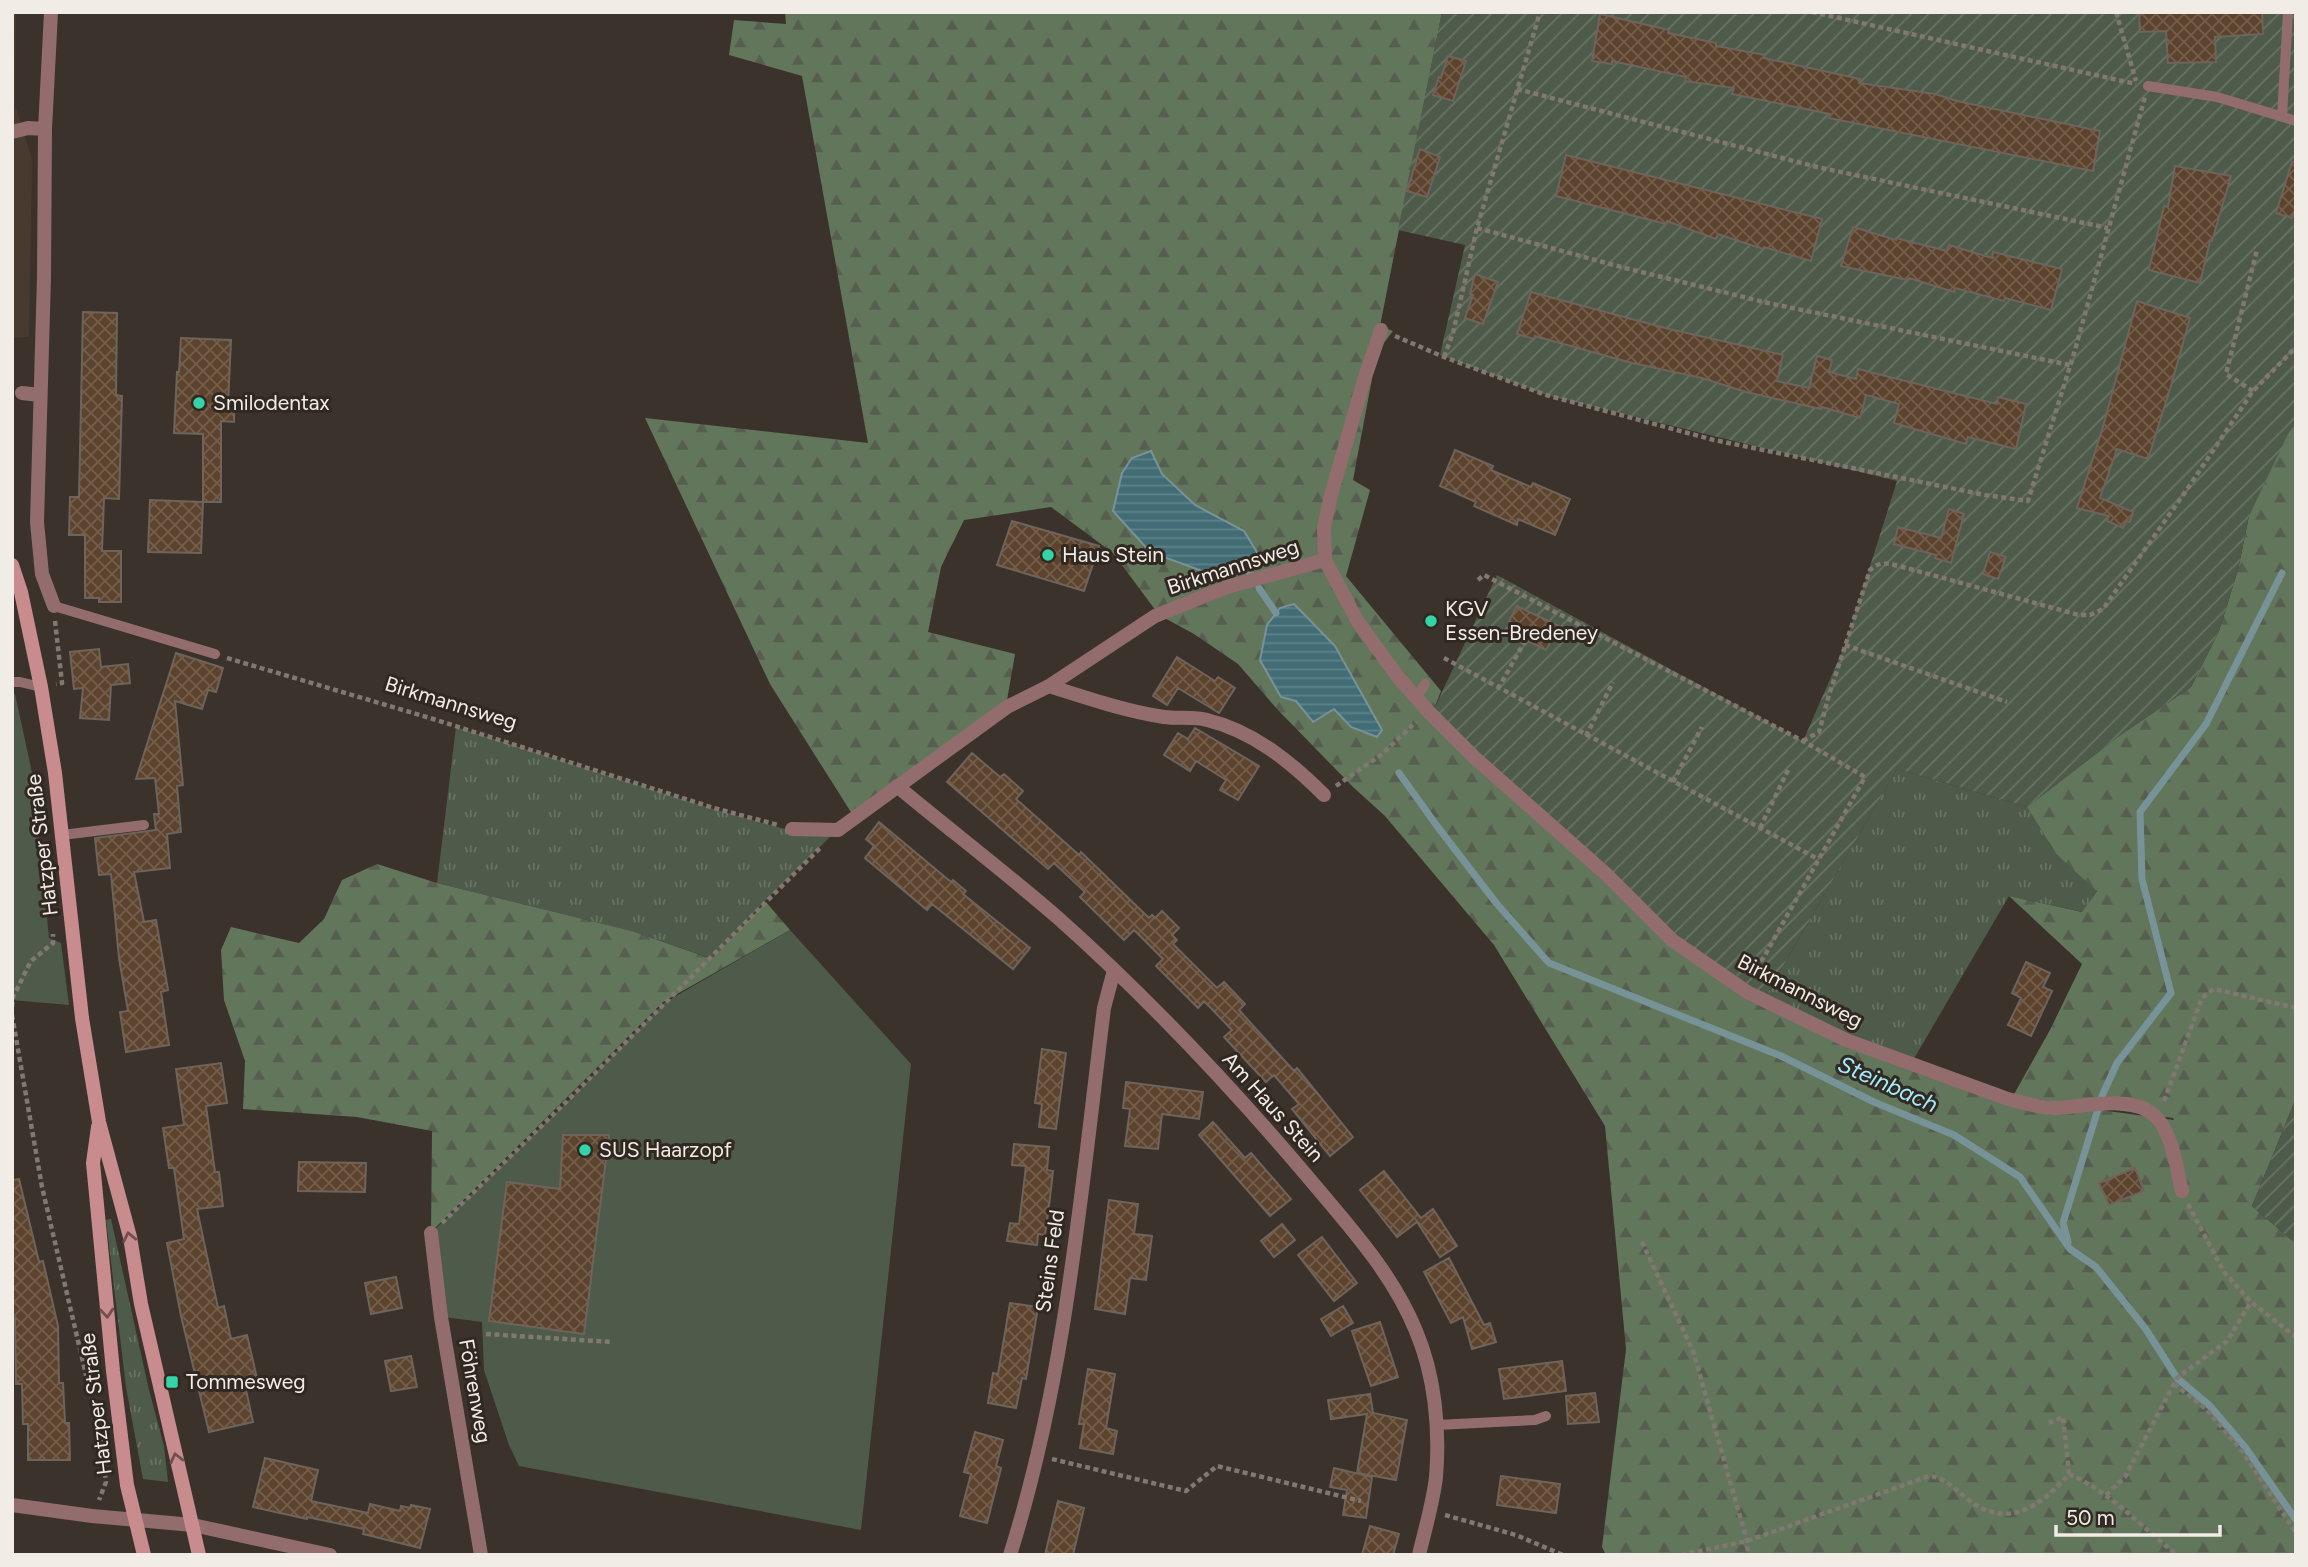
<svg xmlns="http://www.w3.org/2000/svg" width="2308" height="1567" font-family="Figtree,sans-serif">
	<defs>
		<pattern id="grass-tufts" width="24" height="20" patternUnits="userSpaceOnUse" patternTransform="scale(1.75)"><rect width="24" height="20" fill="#4e5b4a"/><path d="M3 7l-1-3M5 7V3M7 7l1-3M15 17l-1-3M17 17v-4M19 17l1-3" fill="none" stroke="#687364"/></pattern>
		<pattern id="forest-firs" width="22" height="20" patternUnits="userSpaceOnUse" patternTransform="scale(1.75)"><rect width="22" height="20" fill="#62765b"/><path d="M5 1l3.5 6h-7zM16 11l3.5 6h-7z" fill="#565e50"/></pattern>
		<pattern id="garden-furrows" width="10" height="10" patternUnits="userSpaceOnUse" patternTransform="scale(1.75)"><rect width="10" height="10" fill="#4e5b4a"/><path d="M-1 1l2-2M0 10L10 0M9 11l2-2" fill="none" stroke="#687364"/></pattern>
		<pattern id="water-rules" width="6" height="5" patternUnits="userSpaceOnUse" patternTransform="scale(1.75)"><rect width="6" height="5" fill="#436d76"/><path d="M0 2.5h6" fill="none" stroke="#5f828a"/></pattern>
		<pattern id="building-cross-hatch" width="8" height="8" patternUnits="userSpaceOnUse" patternTransform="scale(1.75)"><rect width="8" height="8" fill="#5c432d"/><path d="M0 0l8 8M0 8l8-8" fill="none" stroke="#745e4b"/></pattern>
	</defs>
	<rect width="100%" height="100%" fill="#3b322b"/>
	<path fill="#493a2f" d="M12,12h4l-1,93 17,54 -3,178 -17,1z"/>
	<path fill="url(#grass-tufts)" d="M456,727l257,82 79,22h44l-71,70 -52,58 -81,-28 -195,-48z
		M1897,769l130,38 29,47 41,36 -14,22 -74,-16 -97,166 -148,-63z
		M111,1219l38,171 15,56 4,36 -25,-3 -17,-92 -20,-167z"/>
	<path fill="url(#forest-firs)" fill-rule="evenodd" d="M785,12h657l-62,314 13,5 -16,21 -24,128 17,10 -24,86 95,115 -8,20 238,232 176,98 164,57 163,22 -1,-2 -160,-22 37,-66 32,-66 -73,-68 73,16 15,-21 -41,-37 -29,-47 92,-71 72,-49 28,-56 19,-61 11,-54 31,-73 16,-20v675l-44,108 44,38v311h-690l-4,-8 24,-198 -21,-223 -111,-181 -109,-129 -32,-29 -76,-78 -39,-45 -44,-30 -35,-19 -46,-62 -62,-46 -87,13 -23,47 -13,65 87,22 -9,52 -152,111 -84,-133 -125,-266 223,25 -66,-367 -73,-21 5,-35 52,4zM1151,451l11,23 33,31 49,26 16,28 -128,-101zM1294,604l41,42 47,84 -31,-3 -17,-18 -22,13 -16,-21 -15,-4 -21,-37z
		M377,864l60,19 195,48 80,28 54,-57 24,28 -127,72 -232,230 1,-101 -75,-14 -114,-8 2,-48 -21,-61 -3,-50 10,-23 68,16 25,-24 18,-39z"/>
	<path fill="#4e5b4a" d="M12,693l3,1 18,83 16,161 12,5 8,62 -57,-5z
		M790,930l121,134 -50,466 -342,-64 -10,-21 -25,-75 -2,-48 -38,-5 -13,-84 134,-129 99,-101z"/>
	<path fill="url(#garden-furrows)" d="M1442,12h854v411l-7,9 -40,84 -11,54 -19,61 -28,56 -72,49 -92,71 -130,-38 -133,230 -91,-60 -240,-228 64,-136 306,166 42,-96 52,-164 -351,-86 -106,-40 25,-110 -67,-15z
		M2296,1098v146l-44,-38z"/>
	<path fill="url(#water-rules)" stroke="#789398" stroke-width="2" d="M1151,451l11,23 33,31 49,26 17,28 -17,8 -42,4 -52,-19 -37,-41 9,-38 10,-15z
		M1294,604l41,42 47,84 -5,7 -26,-10 -17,-18 -21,13 -17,-21 -15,-4 -21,-37 7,-35 13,-17z"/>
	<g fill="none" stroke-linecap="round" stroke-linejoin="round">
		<path stroke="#789398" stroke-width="7" d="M1244,567l5,6
			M1259,588l17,25
			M1399,773l38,53 60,78 52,59 232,93 93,46 80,33 66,42 50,72 26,18 49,61 32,50 33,28 35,41 51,73
			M2068,1242l-5,-19 39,-127 15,-33 54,-70 -29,-114 -2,-67 66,-88 76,-151"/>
	</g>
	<path fill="url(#building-cross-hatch)" stroke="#6e645c" stroke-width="2" d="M2139,12h123l1,22 -48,3 1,25 -48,1 -2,-32 -26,1z
		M1600,14l69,16 -1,3 48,10v3l49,9 -1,3 96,21 -1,4 76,11 22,7 143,30 -7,40 -264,-53 1,-4 -98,-20 2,-6 -49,-7 1,-4 -74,-16v3l-20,-3z
		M1448,56l18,5 -13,40 -20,-6 6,-18 2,1z
		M1420,149l20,8 -13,40 -20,-6z
		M1566,155l256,64 -11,42 -47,-14 -1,2 -45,-15 -2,5 -49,-18 -1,3 -110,-28z
		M2292,162l4,1v45l-4,10 -16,-5z
		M2175,166l56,10 -19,65h-2l-10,42 -51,-13 15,-64 4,1z
		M1853,227l43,13v-2l51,13 2,-6 43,13 1,-6 69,17 -11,41 -46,-12 -1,3 -49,-13 -1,4 -45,-14 -1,2 -67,-14z
		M1475,274l23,8 -15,42 -18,-6 8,-23 -3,-1z
		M1531,292l134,36 118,27 -6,26 32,7 8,-32 15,4 -3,12 27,7 2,-10 139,35 1,-7 28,7 -10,45 -48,-12 -2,7 -72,-21 5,-19 -33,-9 -6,23 -38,-11 -1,2 -75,-17 -44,-14 -74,-16 -93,-26 -1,3 -17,-5z
		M2137,301l53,17 -20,71 -22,70 -31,-10 -17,49 33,14 -3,10 -4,-1 -3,7 -16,-7 2,-5 -32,-8 26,-81z
		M83,312l34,1 -1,82 6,1 -3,103 -15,-1 -2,53h19v51h-22v-4h-14v-63h-16l1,-38h9z
		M181,338l50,2 -3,64h6v18l-13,-1v81h-18v-68l-29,-1 3,-61h2z
		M1455,450l38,16 -2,4 40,17 2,-4 37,16 -15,36 -37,-16 -1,6 -43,-19 2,-4 -36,-16z
		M150,500l53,2 -2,51 -53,-1z
		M1949,509l15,5 -13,49 -16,-5 1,-3 -42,-11 4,-17 43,11z
		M1012,521l87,25 -15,45 -87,-26z
		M1990,552l16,5 -8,22 -15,-5z
		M1517,606l42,20 -13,24 -16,-8 4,-8 -25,-13z
		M99,649l2,18 27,-3 2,19 -19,2 -2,35 -29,-2 3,-30 -9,1 -4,-37z
		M176,653l47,15 -7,24 -8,-2 -6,19 -27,-8 8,84 -6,1 4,46 -14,2 3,34 -36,4 10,50 12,-2 12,70 -7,2 8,53 -43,7 -6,-40 8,-1 -9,-53 -8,-84 -12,1 -4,-37 61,-8 -2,-16h5l-4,-36 -19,1z
		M1177,657l38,24 3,-4 17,11 -16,25 -41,-25 -11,17 -14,-9z
		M1195,728l64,38 -21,34 -18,-10 6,-10 -30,-19 -6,10 -26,-16 14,-22 10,6z
		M972,753l28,24 4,-3 19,17 -7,8 63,56 2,-3 68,66 3,-3 3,3 7,-7 17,17 -7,7 5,5 -4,4 44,44 7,-6 21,22 -6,6 55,61 3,-3 56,69 -23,19 -38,-47 7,-5 -25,-29 -8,7 -42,-45 8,-7 -28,-29 -6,7 -42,-42 7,-7 -29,-29 -10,10 -44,-43 5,-5 -31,-29 -6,6 -101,-87z
		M879,822l72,60 2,-2 13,11 -3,3 67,54 -17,21 -81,-65 -5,6 -62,-52 9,-12 -8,-7z
		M2026,962l24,11 -7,14 9,4 -21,45 -23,-11 13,-27 -9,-5z
		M1042,1049l24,4 -10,76 -17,-2 3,-23 -7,-1z
		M221,1063l6,40 -21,3 9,66h4l4,34 -26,3 21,99 6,-2 7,33 16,-4 12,52 -13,3 7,32 -44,10 -28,-116 -14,-73 17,-4 -10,-71h-5l-6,-40 21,-3 -8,-56z
		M1126,1082l77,10 -4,27 -37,-5 -4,35 -33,-3 5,-37 -7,-1z
		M1213,1122l32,36 6,-5 40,46 -21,17 -71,-81z
		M563,1135h46l-25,199 -95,-13 18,-139 53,7z
		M1014,1144l35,3 -2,23 6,1 -3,27 -5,37 -7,-1 -1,11 -30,-4 3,-18 9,1 7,-58 -14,-1z
		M299,1162l67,1 -1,29 -67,-1z
		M2135,1168l9,23 -35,14 -10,-22z
		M1384,1171l37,47 12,-9 24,37 -17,11 -23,-35 -20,15 -37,-47z
		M19,1179l20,83 4,-1 15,65 1,57h4l2,40h4l1,37h-42v-36h-5l-1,-40h-6l-1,-65 -3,1v-140z
		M1109,1200l29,4 -4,30 18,2 -6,44 -16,-2 -5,36 -30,-5z
		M1282,1224l13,16 -21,17 -13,-16z
		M1322,1237l35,46 -23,18 -36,-46z
		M1449,1258l35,67 6,-2 6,19 -24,7 -9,-32 -12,6 -27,-51z
		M396,1277l6,31 -31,6 -6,-31z
		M1010,1303l28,4 -12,72 -4,-1 -6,30 -28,-5 5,-30 5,1z
		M1343,1306l10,17 -22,13 -10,-17z
		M1380,1322l18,55 -27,9 -19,-55z
		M411,1356l6,31 -26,4 -6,-30z
		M1562,1361l4,30 -62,8 -5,-30z
		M1088,1369l27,5 -9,54 11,3 -4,23 -33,-6 4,-24h-5z
		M1595,1393l4,29 -31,2 -2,-28z
		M1370,1394l3,19 34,7 -11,60 -39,-7 10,-59 -36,5 -3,-19z
		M975,1432l28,8 -7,26 5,2 -14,55 -27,-7 11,-42 -7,-2z
		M265,1458l53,12 -7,31 57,12 2,-9 30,7 1,-5 9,2 1,-3 19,4 -10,39 -57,-14 1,-5 -57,-12v2l-54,-12z
		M1334,1468l38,9 -6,41 -23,-3 4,-25 -17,-3z
		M1501,1476l59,8 -4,29 -59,-8z
		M1058,1501l26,7 -11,47h-28z
		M1370,1526l29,8 -6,21h-31z"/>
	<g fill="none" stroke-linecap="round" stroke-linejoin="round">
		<path stroke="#807871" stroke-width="4.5" stroke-dasharray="5 3.5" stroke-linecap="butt" d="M1812,12l324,72
			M2116,12l20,69
			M1517,89l300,78 291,61
			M1477,228l148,40 143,35 302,62
			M1395,336l49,21 102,38 168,45 271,55 43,6 47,-151 70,-253
			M1444,357l9,-24 24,-105 63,-216
			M2253,391l-27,-17 31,-124
			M1478,580l6,-5 319,166 62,36 -113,201
			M55,621l7,62 -6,1
			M1845,645l162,57
			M227,658l203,60 284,90 64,17
			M1444,658l374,201
			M1498,689l28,-50
			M1586,736l27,-54
			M1803,741l16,-9 10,-37 41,-125c10,-9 16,-7 29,-4l180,49h11l13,-6 85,-121 65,-97 43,-44
			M1673,782l29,-55
			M1336,786l45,-31 35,-33
			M1760,828l29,-60
			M12,1007l1,-10 18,-36 22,-18v-9
			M12,1015l30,172 59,252 5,43 -7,18
			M2164,1101l38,-103 12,-9 82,19
			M2188,1204l36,68 27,30 45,35
			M442,1223l123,-120 256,-256
			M1642,1242l51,109 54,190 1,14
			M486,1334l126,8
			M2174,1384l32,25 36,42 54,82
			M1052,1459l134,32 31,-25 144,35
			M2069,1474c41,18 73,53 108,81
			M2106,1495l19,-18 52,-99 50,-37 24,-39
			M1445,1515l71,20 47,20
			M1681,1555l66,-14 182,-65c15,1 25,12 37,22 41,33 74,9 103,-24l-6,-57 -17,7"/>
		<path stroke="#936d6e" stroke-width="10" d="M2148,86l69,11 79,24
			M2282,117l6,-105
			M54,606l161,48
			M12,682h8l21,5
			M1416,698l9,-14
			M62,835l82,-10
			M1437,1425l98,-5 11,-4"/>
		<path stroke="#936d6e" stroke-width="14" d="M51,12l-6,117 -1,148 -7,245 5,52 12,32
			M12,132l16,-4 17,1
			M22,393l18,2
			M1325,560l-1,-33 7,-32 34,-118 16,-47
			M1049,686c38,12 76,25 115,31 14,2 30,-1 43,3 46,11 84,42 117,75
			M897,786c53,44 108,86 160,131 90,80 172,167 250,259 41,49 85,96 109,155 19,45 24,98 20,146 -3,26 -11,52 -17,78
			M792,829l46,1 169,-123 42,-21 106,-70 72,-29 98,-27 33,62 40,55 30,34 47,47 131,116 66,66 75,52 99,48 162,59c16,4 31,9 48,9 28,-1 76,-14 99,8 17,16 22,53 27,75
			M431,1233l10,84 40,238
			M12,1505l80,11 101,9 137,30
			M1010,1555c56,-177 71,-364 94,-547l10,-38"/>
		<path stroke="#c98c8e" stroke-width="14" d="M12,565l9,27 20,95 14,86 27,245 17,104 31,115 11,67 58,251
			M98,1127l-5,36 20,208 14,114 17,70"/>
	</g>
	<defs><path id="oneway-chevron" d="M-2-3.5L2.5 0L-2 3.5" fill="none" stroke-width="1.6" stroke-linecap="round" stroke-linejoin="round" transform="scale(1.75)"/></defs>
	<g stroke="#6e504d">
		<use href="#oneway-chevron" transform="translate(129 1237) rotate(-102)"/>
		<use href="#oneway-chevron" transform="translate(107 1313) rotate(85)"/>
		<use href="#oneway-chevron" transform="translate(176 1458) rotate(-103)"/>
	</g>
	<g fill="#34d4a8" stroke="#312821" stroke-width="2.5">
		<circle cx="199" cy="403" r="7"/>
		<circle cx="1048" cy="555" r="7"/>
		<circle cx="1431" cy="621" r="7"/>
		<circle cx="585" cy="1150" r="7"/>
		<rect x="165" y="1375" width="14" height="14" rx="3.5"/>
	</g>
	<g text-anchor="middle" stroke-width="6" stroke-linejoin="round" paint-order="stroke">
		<g font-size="21" fill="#f2ece7" stroke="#312821" text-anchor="start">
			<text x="213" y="410">Smilodentax</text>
			<text x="1062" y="562">Haus Stein</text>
			<text x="1445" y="616">KGV<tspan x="1445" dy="24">Essen-Bredeney</tspan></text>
			<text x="599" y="1157">SUS Haarzopf</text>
			<text x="186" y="1389">Tommesweg</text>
		</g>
		<g font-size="21" fill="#f2ece7" stroke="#312821">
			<text transform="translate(1233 567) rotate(-18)" y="7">Birkmannsweg</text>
			<text transform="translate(451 703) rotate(17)" y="7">Birkmannsweg</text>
			<text transform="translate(42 845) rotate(-97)" y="7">Hatzper Straße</text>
			<text transform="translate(1800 991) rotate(27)" y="7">Birkmannsweg</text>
			<text transform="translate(1273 1107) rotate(48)" y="7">Am Haus Stein</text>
			<text transform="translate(1050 1261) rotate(-82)" y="7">Steins Feld</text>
			<text transform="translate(475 1391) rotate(80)" y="7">Föhrenweg</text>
			<text transform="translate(96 1404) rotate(-97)" y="7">Hatzper Straße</text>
		</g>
		<g font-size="23" font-style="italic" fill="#a0edfd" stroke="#312821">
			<text transform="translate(1888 1084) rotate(24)" y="8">Steinbach</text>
		</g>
	</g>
	<rect width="2308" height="1567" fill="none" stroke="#f2ece7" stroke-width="28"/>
	<path d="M2056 1525v10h164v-10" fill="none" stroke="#f2ece7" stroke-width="3.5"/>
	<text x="2066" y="1525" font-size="21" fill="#f2ece7" stroke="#312821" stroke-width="5" paint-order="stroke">50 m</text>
</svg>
